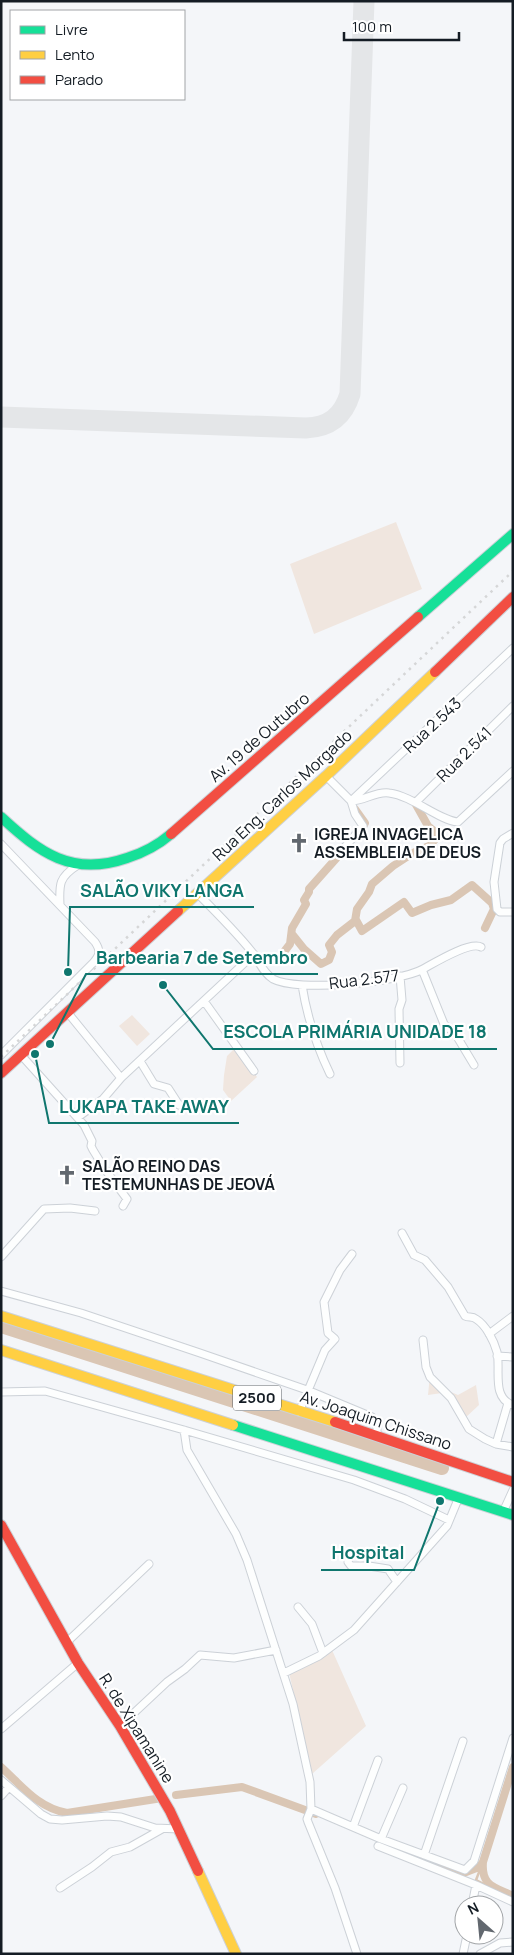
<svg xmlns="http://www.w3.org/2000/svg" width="514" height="1955" font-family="Manrope,sans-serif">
	<rect width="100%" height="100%" fill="#f4f6f9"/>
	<path fill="#f0e6df" d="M396,522l26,67 -108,45 -24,-70z
		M132,1015l18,19 -13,12 -18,-20z
		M236,1047l21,30 -26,24 -8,-11 1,-15 3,-19z
		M430,1375l14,14 14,6 18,-10 3,20 -15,14 -17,-22 -5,-4 -14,2z
		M332,1650l34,76 -54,48 -24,-106z"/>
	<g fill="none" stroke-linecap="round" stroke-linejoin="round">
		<path stroke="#dac6b4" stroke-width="2.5" d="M483,1862l-7,18 20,10"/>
		<path stroke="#dac6b4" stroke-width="8" d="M355,809l10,14 -4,7
			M356,920l6,11 42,-29 8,11 19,-8 20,-5 21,-15 20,18 2,6 -9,19
			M292,934l12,15 17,15 8,-4 3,-8 -3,-7 8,-10 18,-14 2,-12 12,-17 3,-8 21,-18 20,-13 16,-7 10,-11 -11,-9 -14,-25
			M280,957l10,-13 2,-16 14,-24 -2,-4 5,-8v-3l40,-45
			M1,1767c21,19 37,41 66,46l95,-15
			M513,1767l-30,95c-2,24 11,25 30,34
			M176,1795l66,-8 74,27
			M412,1854l49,20 18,-7 4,-5"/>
		<path stroke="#dac6b4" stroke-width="14" d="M1,1326l441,142"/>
		<path stroke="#e4e6e8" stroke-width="21" d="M1,417l305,11c23,-1 37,-11 44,-34l14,-393"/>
		<defs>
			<path id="street" d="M326,776l25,25 4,13 8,12 -19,22
				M351,801l162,-153
				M351,801c13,0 25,-10 38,-8 24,3 49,27 69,29l55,-51
				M416,802l97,-96
				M513,833l-10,6 -3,4 -6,39 3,27 3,3h13
				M1,844l94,98c6,9 5,13 -2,21l-92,92
				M198,894c19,19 38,38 54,58 8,10 10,20 21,27 24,13 125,4 150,-10 11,-6 47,-28 58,-22
				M60,905c-1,-21 -1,-28 18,-40
				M421,971l2,1 21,52 12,11 18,30
				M302,985c5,32 14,60 28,89
				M204,1001l50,70
				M68,1013l53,65
				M21,1055l63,70 8,16 -1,5 2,4 11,18 23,31 -4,7
				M140,1061l14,23 14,4 11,17
				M400,1063l-1,-54 3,-9 -2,-24
				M78,1117l25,-18 18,-21 133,-124
				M402,1233l12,22 11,5 23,27 17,29c4,2 7,0 11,3 10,6 18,22 21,33 4,17 -6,46 16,53
				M1,1257l43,-48 26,-1 25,3
				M1,1291l80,22 119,40 107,37 65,27 5,8v10
				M489,1334l24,-18
				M423,1340l3,27 4,10 21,21 18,31 16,10 11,5
				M497,1356l16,1
				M1,1392l44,-1 139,39 170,50 51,19 44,21
				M508,1403l-12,41 17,3
				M299,1412l26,-62 10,-11 -7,-6 -4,-31 16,-32 12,-16
				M184,1430l3,20 49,84 11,26 46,144 17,78 1,27 70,30 84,31 9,-9 39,-123
				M503,1512l10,-22
				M348,1562l3,4h18l19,3 9,13
				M298,1607l14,17 11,29
				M67,1642l82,-78
				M284,1673l35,-17 35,-26 93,-104 12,-29
				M120,1726l47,-44 18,-13 15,-14 34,3 42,-8
				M1,1729l77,-66
				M1,1780l40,34 9,5 12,1 45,-4 14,1 34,11 24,1
				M1,1796l8,-9
				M311,1809l-4,10 1,3 27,66 22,66
				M353,1827l25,-67
				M381,1839l22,-51
				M378,1846l98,39 37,17
				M424,1855l39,-114
				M60,1888l32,-21 19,-15 19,-5 32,-18
				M472,1905l4,-20
				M463,1954l4,-19
				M480,1954l20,-11 13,-1"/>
			<path id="fast" d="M418,617l95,-83
				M1,817c39,36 71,60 126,41 16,-5 31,-13 44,-24
				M233,1425l280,90"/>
			<path id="slow" d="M178,911l148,-135 109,-104
				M1,1316l334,106
				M1,1350l232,75
				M198,1871l38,83"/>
			<path id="jam" d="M435,672l78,-75
				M171,834l247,-217
				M1,1073l177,-162
				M335,1422l178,60
				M1,1525l77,138 42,63 50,85 28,60"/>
		</defs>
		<use href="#street" stroke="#ccd1d7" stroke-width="9"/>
		<use href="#fast" stroke="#ccd1d7" stroke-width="12"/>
		<use href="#slow" stroke="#ccd1d7" stroke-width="12"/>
		<use href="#jam" stroke="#ccd1d7" stroke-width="12"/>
		<use href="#street" stroke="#fdfefe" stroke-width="7"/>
		<use href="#fast" stroke="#16e098" stroke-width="10"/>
		<use href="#slow" stroke="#ffcf43" stroke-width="10"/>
		<use href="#jam" stroke="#f24e42" stroke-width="10"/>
		<path stroke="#d5d6d7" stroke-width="2.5" stroke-dasharray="2.5 5" stroke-linecap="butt" d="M1,1057l512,-486"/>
	</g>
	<defs>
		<symbol id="church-bare" viewBox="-9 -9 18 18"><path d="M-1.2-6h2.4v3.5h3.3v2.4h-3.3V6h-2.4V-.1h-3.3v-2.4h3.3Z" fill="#62686f" stroke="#fff" stroke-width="2.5" paint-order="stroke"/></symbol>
	</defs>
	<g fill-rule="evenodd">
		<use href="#church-bare" x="285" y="829" width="28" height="28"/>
		<use href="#church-bare" x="53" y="1161" width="28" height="28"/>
	</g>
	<g text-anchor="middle" stroke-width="4.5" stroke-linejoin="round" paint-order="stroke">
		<rect fill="#fff" stroke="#5a6066" stroke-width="1" x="233" y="1385.5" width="48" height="25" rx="4"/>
		<g font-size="15" font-weight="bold" fill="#141c24">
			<text x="257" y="1403">2500</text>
		</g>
		<g font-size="16" fill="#141c24" stroke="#fff">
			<text transform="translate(432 725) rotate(-43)" y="6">Rua 2.543</text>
			<text transform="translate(259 737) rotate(-41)" y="6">Av. 19 de Outubro</text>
			<text transform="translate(464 754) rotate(-45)" y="6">Rua 2.541</text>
			<text transform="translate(282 795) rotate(-43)" y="6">Rua Eng. Carlos Morgado</text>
			<text transform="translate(364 979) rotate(-7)" y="6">Rua 2.577</text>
			<text transform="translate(376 1420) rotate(18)" y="6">Av. Joaquim Chissano</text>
			<text transform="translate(137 1728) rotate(58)" y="6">R. de Xipamanine</text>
		</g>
		<g font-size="16" font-weight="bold" fill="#141c24" stroke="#fff" text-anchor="start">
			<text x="314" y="840">IGREJA INVAGELICA<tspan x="314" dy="18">ASSEMBLEIA DE DEUS</tspan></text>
			<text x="82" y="1172">SALÃO REINO DAS<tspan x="82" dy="18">TESTEMUNHAS DE JEOVÁ</tspan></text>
		</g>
	</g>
	<path fill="none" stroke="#0f766e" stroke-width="2" d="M68 972L70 907H254M50 1044L86 974H318M163 985L213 1049H497M35 1054L49 1123H239M440 1501L414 1570H321"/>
	<g fill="#0f766e" stroke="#fff" stroke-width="2">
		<circle cx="68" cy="972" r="5"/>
		<circle cx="50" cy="1044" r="5"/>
		<circle cx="163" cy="985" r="5"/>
		<circle cx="35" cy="1054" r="5"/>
		<circle cx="440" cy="1501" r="5"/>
	</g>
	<g font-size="18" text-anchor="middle" font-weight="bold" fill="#0f766e" stroke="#fff" stroke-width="4.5" stroke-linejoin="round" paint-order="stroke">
		<text x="162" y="897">SALÃO VIKY LANGA</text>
		<text x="202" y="964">Barbearia 7 de Setembro</text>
		<text x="355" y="1038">ESCOLA PRIMÁRIA UNIDADE 18</text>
		<text x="144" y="1113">LUKAPA TAKE AWAY</text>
		<text x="368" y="1559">Hospital</text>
	</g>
	<rect width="514" height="1955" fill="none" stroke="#141c24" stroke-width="5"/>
	<rect x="10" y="10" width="175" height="90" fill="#ffffff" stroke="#a1a4a7"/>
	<rect x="20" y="26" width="25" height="8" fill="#16e098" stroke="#a1a4a7"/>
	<text x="55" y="35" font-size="15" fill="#141c24">Livre</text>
	<rect x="20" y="51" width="25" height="8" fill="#ffcf43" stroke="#a1a4a7"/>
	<text x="55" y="60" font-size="15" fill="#141c24">Lento</text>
	<rect x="20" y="76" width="25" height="8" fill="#f24e42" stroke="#a1a4a7"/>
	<text x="55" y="85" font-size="15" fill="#141c24">Parado</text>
	<g transform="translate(479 1920) rotate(333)"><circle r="24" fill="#ffffff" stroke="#a1a4a7"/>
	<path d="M0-4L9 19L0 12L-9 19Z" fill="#62686f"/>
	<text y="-8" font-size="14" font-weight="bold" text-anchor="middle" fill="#141c24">N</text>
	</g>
	<path d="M344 32v8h115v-8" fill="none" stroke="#141c24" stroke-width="2.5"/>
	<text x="352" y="32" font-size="15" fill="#141c24" stroke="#ffffff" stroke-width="4" paint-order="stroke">100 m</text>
</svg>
